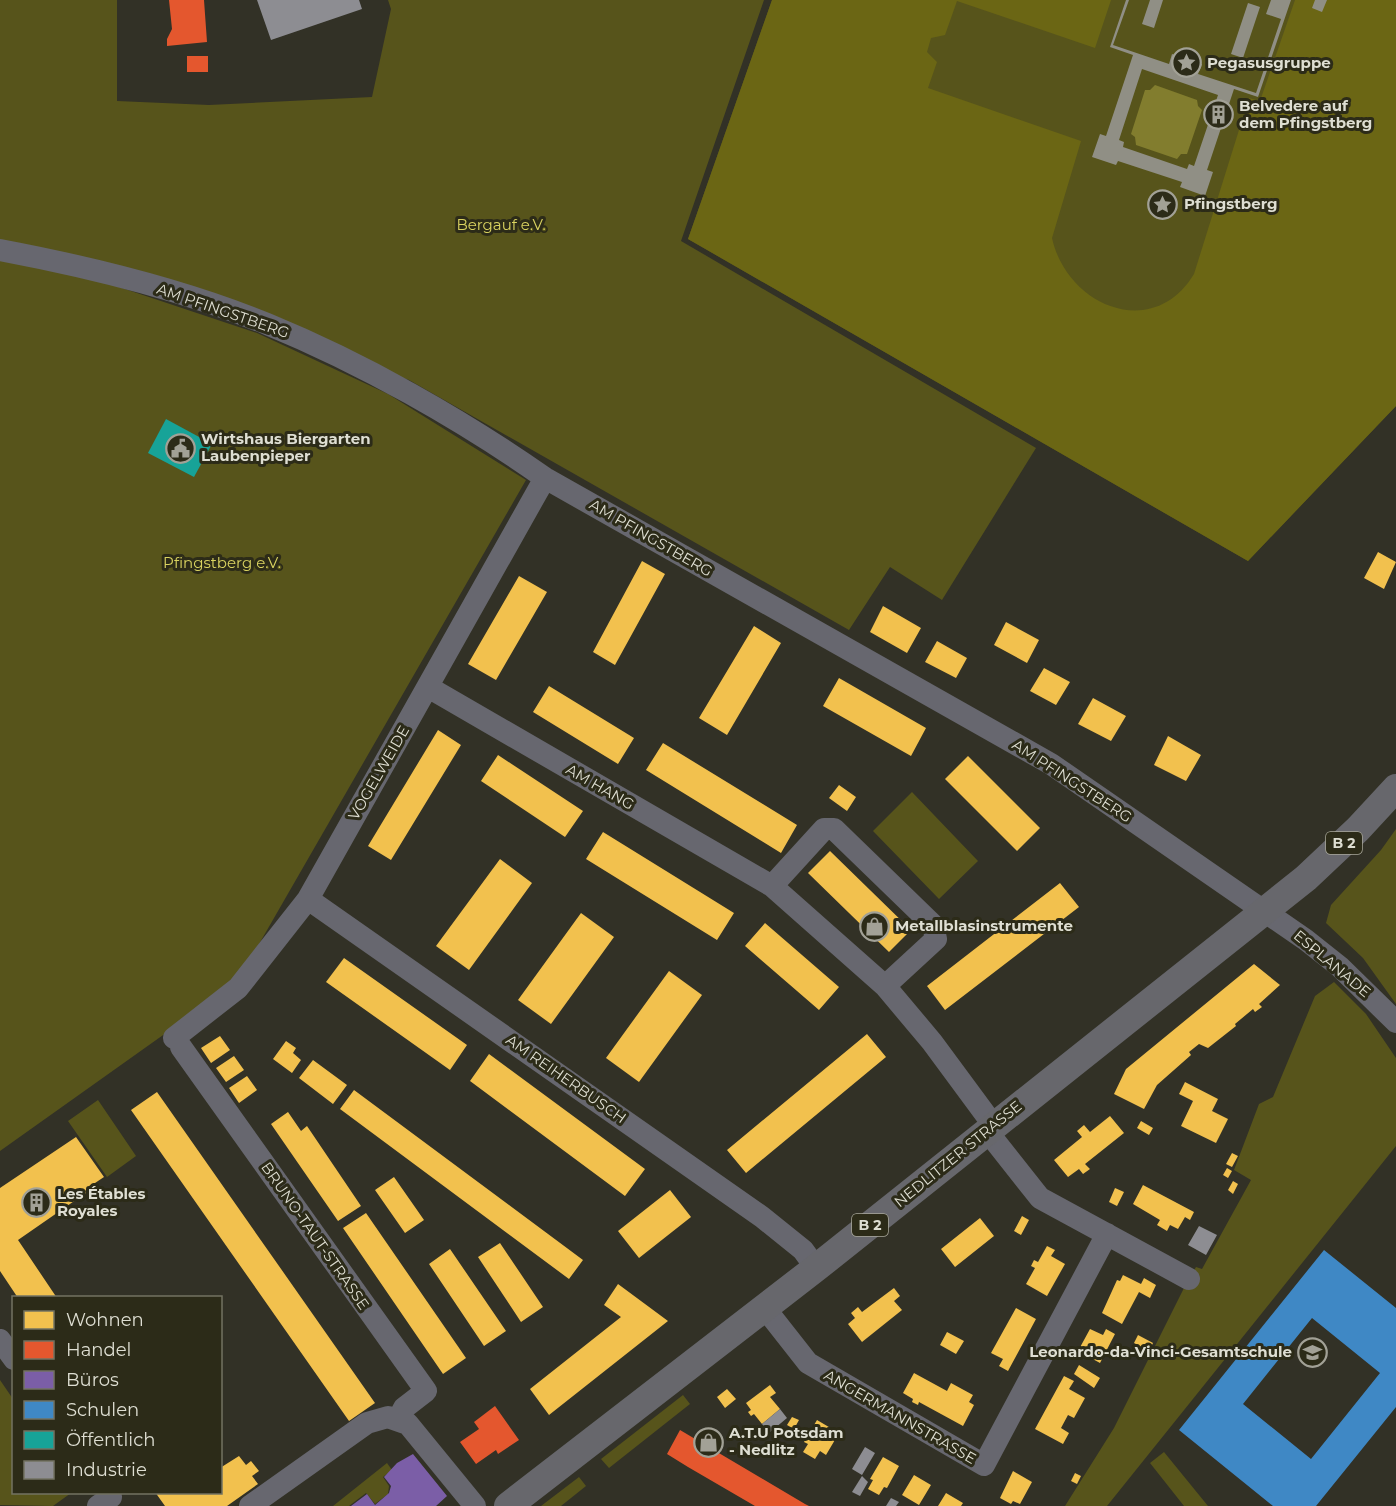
<svg xmlns="http://www.w3.org/2000/svg" width="1396" height="1506" font-family="Montserrat,sans-serif">
	<rect width="100%" height="100%" fill="#323126"/>
	<path fill="#57541b" d="M0,0h117v101l92,4 163,-8 19,-88 -3,-9h376l-83,241 355,207 -94,152 -52,-33 -41,63 -440,-250 -409,-136z
		M772,0h624v406l-148,155 -560,-322z
		M0,259l98,21 159,53 131,61 138,86 -275,478 -33,38 -218,155z
		M912,792l66,69 -39,38 -66,-68z
		M1396,829v175l-33,-46 -37,-35 5,-18 50,-55z
		M1334,982l32,32 30,44v88l-289,360h-42l49,-78 70,-140 12,-21 6,2 49,-89 -17,-10 25,-66 14,-7 42,-101z
		M98,1100l38,56 -29,21 -39,-56z
		M0,1380l13,19 1,93 57,1 -18,13 -53,-1z
		M683,1395l7,9 -81,64 -8,-9z
		M1164,1452l44,54h-24l-34,-43z
		M387,1463l5,7 -9,7 6,9 -1,8 -13,10 -9,-11 -17,13h-16z
		M579,1477l7,9 -25,20h-20z"/>
	<path fill="#6b6614" d="M772,0h339l-16,48 -138,-47 -12,34 -14,3 -4,14 10,10 -9,26 153,53 -29,97c15,68 101,104 142,36l55,-176 11,3 35,-101h101v406l-148,155 -560,-322z"/>
	<path fill="#827d2e" d="M1155,85l42,15 1,6 4,4 -15,44h-6l-4,5 -41,-14 -1,-8 -4,-3 14,-44h5z"/>
	<path fill="#f2c14e" d="M1378,552l18,10 -12,27 -20,-11z
		M642,561l23,13 -50,91 -22,-13z
		M519,576l28,16 -51,88 -28,-16z
		M883,606l38,22 -14,25 -37,-21z
		M1006,622l33,18 -12,23 -33,-18z
		M754,626l27,17 -54,92 -28,-17z
		M937,641l30,17 -11,20 -31,-16z
		M1044,668l26,14 -14,23 -26,-14z
		M839,678l87,50 -15,28 -88,-50z
		M549,686l85,52 -16,26 -85,-52z
		M1093,698l33,18 -15,25 -33,-17z
		M438,730l23,15 -70,115 -23,-14z
		M1168,736l33,19 -15,26 -32,-16z
		M663,743l134,82 -16,28 -135,-83z
		M498,755l85,56 -18,26 -84,-56z
		M968,756l72,72 -23,23 -72,-72z
		M839,785l17,12 -9,14 -18,-13z
		M603,832l131,81 -17,27 -131,-81z
		M830,851l81,79 -22,22 -81,-79z
		M500,859l32,24 -63,87 -33,-24z
		M1060,883l19,24 -134,103 -18,-24z
		M581,913l33,24 -63,87 -33,-24z
		M765,923l74,64 -20,23 -74,-64z
		M344,958l123,87 -17,25 -124,-88z
		M1254,964l26,21 -21,19 3,3 -7,5 -2,-3 -18,15 1,2 -28,22 -9,-4 -10,8 2,3 -34,30 -13,24 -30,-15 12,-25z
		M669,971l33,24 -63,87 -33,-24z
		M867,1034l19,23 -140,116 -19,-23z
		M220,1036l10,14 -19,13 -10,-15z
		M286,1041l10,7 -3,5 8,7 -9,13 -19,-14z
		M489,1054l156,115 -20,27 -155,-115z
		M234,1056l10,14 -18,12 -10,-14z
		M313,1060l34,25 -14,19 -34,-26z
		M247,1076l10,14 -18,13 -10,-15z
		M1185,1082l33,17 -6,12 16,8 -12,24 -35,-17 12,-25 -14,-7z
		M354,1090l229,170 -14,19 -229,-170z
		M157,1092l218,311 -26,18 -218,-311z
		M288,1112l13,19 6,-5 54,80 -23,15 -67,-97z
		M1110,1116l14,17 -39,31 5,5 -7,5 -4,-5 -11,8 -14,-17 28,-23 -5,-6 7,-6 6,7z
		M1141,1121l12,7 -4,7 -12,-7z
		M76,1137l28,40 -12,8 1,3 -75,52 39,58h-39l-18,-27v-83z
		M1232,1153l6,3 -6,11 -6,-3z
		M1227,1168l5,3 -4,7 -5,-3z
		M394,1177l30,43 -19,13 -30,-43z
		M1233,1181l5,3 -5,10 -5,-4z
		M1143,1185l51,27 -4,8 -5,-3 -7,12 -8,-4 -3,6 -10,-6 3,-5 -27,-16z
		M1115,1188l9,4 -7,14 -8,-4z
		M670,1190l21,27 -52,41 -21,-27z
		M366,1213l100,145 -23,16 -100,-146z
		M1022,1216l7,4 -8,15 -7,-4z
		M980,1218l14,18 -39,31 -14,-18z
		M500,1243l43,64 -22,15 -43,-65z
		M1047,1246l8,4 -4,6 14,8 -18,32 -21,-12 9,-16 -4,-2 3,-6 4,2z
		M450,1249l56,82 -22,15 -55,-82z
		M1123,1275l18,9 3,-6 12,7 -6,13 -11,-6 -17,32 -20,-11 15,-33 3,1z
		M618,1284l50,37 -119,94 -19,-26 91,-72 -17,-12z
		M894,1288l6,8 -6,5 8,9 -40,32 -14,-18 7,-6 -4,-5 7,-6 4,5z
		M1016,1308l20,11 -28,52 -9,-5 4,-7 -12,-6z
		M1090,1329l13,6 3,-6 9,5 -15,29 -22,-12z
		M947,1332l17,9 -8,13 -16,-9z
		M1138,1335l15,8 -4,8 -15,-8z
		M1079,1365l21,13 -6,10 -20,-14z
		M914,1373l33,18 4,-8 22,12 -4,7 5,3 -11,21 -44,-24 -1,3 -6,-3 1,-3 -10,-6z
		M1064,1376l10,5 -5,8 16,9 -11,20 -6,-3 -7,13 8,5 -6,11 -28,-15z
		M770,1385l6,8 -6,4 10,12 -18,15 -8,-10 -3,2 -3,-4 3,-2 -5,-7z
		M727,1389l9,10 -11,9 -8,-11z
		M792,1417l7,3 -5,9 -7,-4z
		M817,1420l22,13 -13,22 -6,-4 -5,8 -12,-7 5,-8 -4,-2z
		M239,1456l7,9 5,-4 8,10 -7,5 6,8 -31,22h-62l-10,-14h65v-24z
		M883,1457l16,9 -12,22 -3,-1 -5,8 -11,-6 5,-9 -3,-1z
		M1013,1471l19,11 -12,22 -7,-3 -2,3 -11,-6z
		M1075,1473l6,3 -4,8 -6,-3z
		M914,1475l17,10 -12,20 -17,-10z
		M946,1493l17,10 -2,3h-23z"/>
	<path fill="#e4572e" d="M169,0h35l3,42 -40,4v-7l5,-10z
		M187,56h21v16h-21z
		M495,1406l24,34 -21,14 -2,-4 -20,14 -16,-22 19,-13 -5,-7z
		M680,1430l125,74 4,2h-54l-67,-39 -21,-13z"/>
	<path fill="#7b5ea7" d="M413,1454l34,42 -11,10h-85l16,-12 8,11 14,-12 2,-7 -7,-9 13,-14z"/>
	<path fill="#3f88c5" fill-rule="evenodd" d="M1324,1250l72,58v99l-80,99h-43l-94,-76zM1312,1318l68,55 -69,86 -68,-55z"/>
	<path fill="#17a398" d="M166,419l46,25 -18,33 -46,-24z"/>
	<path fill="#8d8d92" d="M257,0h102l3,9 -91,31z
		M1199,1226l18,9 -11,20 -18,-10z
		M780,1409l7,9 -18,15 -7,-9z
		M865,1447l10,6 -13,22 -10,-6z
		M862,1476l6,6 -8,14 -8,-4z
		M891,1498l8,4 -3,4h-10z"/>
	<path fill="#908f85" fill-rule="evenodd" d="M1126,0h3l-16,45 56,19 3,-10 30,10 -4,10 58,19 25,-74 -15,-5 5,-14h20l-33,97 -24,-8 -27,81 6,2 -8,24 -25,-9 2,-5 -64,-21 -2,4 -24,-8 8,-23 6,2 27,-81 -23,-8zM1142,69l76,26 -24,71 -5,-2 -2,5 -64,-22 1,-5 -5,-2z
		M1150,0h13l-9,28 -12,-4z
		M1315,0h12l-5,12 -10,-4z
		M1248,3l12,4 -17,51 -12,-4z"/>
	<g fill="none" stroke-linecap="round" stroke-linejoin="round">
		<path stroke="#67676f" stroke-width="22" d="M0,250c90,17 182,39 267,74 95,39 194,95 278,154l506,286 255,176 34,27 56,55
			M428,687l344,199 113,100 47,56 62,84
			M772,886l52,-57h10l99,96 3,14 -51,47
			M308,899l454,318 41,33 13,18
			M174,1038l64,-50 70,-89 237,-421
			M181,1047l245,344 -22,17 -6,11
			M987,1131l53,67 149,81
			M764,1307l44,56 176,102 123,-231
			M0,1340l14,19
			M98,1506l13,-9 -4,-5
			M250,1506l117,-83 21,-6 20,7 67,82"/>
		<path stroke="#67676c" stroke-width="28" d="M508,1506l308,-238 490,-390 52,-49 38,-41"/>
	</g>
	<defs>
		<symbol id="sight-ring" viewBox="-11 -11 22 22"><circle r="9.5" fill="#2c2b18" stroke="#a2a196" stroke-width="1.5"/><path d="M0-6L1.8-2.2L6-1.7L2.9 1.2L3.7 5.4L0 3.3L-3.7 5.4L-2.9 1.2L-6-1.7L-1.8-2.2Z" fill="#a2a196"/></symbol>
		<symbol id="building-ring" viewBox="-11 -11 22 22"><circle r="9.5" fill="#2c2b18" stroke="#a2a196" stroke-width="1.5"/><path d="M-4-6H4V6H1V3H-1V6H-4ZM-2.5-4.3h1.7v1.8h-1.7ZM.8-4.3h1.7v1.8H.8ZM-2.5-1h1.7V.8h-1.7ZM.8-1h1.7V.8H.8Z" fill="#a2a196"/></symbol>
		<symbol id="civic-ring" viewBox="-11 -11 22 22"><circle r="9.5" fill="#2c2b18" stroke="#a2a196" stroke-width="1.5"/><path d="M-.6-6.5H3V-4.5H.6V-3L4-1V1h2V6H-6V1h2V-1L-.6-3ZM-1.2 2.5V6h2.4V2.5Z" fill="#a2a196"/></symbol>
		<symbol id="shop-ring" viewBox="-11 -11 22 22"><circle r="9.5" fill="#2c2b18" stroke="#a2a196" stroke-width="1.5"/><path d="M-5-2.5h2.3a2.7 3.5 0 0 1 5.4 0H5L5.5 6h-11ZM-1.5-2.5h3a1.5 2.3 0 0 0-3 0Z" fill="#a2a196"/></symbol>
		<symbol id="school-ring" viewBox="-11 -11 22 22"><circle r="9.5" fill="#2c2b18" stroke="#a2a196" stroke-width="1.5"/><path d="M0-5L7-2L0 1L-7-2ZM-4 1L0 2.5L4 1V4Q0 6-4 4Z" fill="#a2a196"/></symbol>
	</defs>
	<g fill-rule="evenodd">
		<use href="#sight-ring" x="1170" y="46" width="33" height="33"/>
		<use href="#building-ring" x="1202" y="98" width="33" height="33"/>
		<use href="#sight-ring" x="1146" y="188" width="33" height="33"/>
		<use href="#civic-ring" x="164" y="432" width="33" height="33"/>
		<use href="#shop-ring" x="858" y="910" width="33" height="33"/>
		<use href="#building-ring" x="20" y="1186" width="33" height="33"/>
		<use href="#school-ring" x="1296" y="1336" width="33" height="33"/>
		<use href="#shop-ring" x="692" y="1426" width="33" height="33"/>
	</g>
	<g text-anchor="middle" stroke-width="6" stroke-linejoin="round" paint-order="stroke">
		<g fill="#2c2b18" stroke="#a9a89a" stroke-width="1.5">
			<rect x="1326" y="832" width="36" height="22" rx="4.5"/>
			<rect x="852" y="1214" width="36" height="22" rx="4.5"/>
		</g>
		<g font-size="14" font-weight="bold" fill="#deded2">
			<text x="1344" y="848">B 2</text>
			<text x="870" y="1230">B 2</text>
		</g>
		<g font-size="15" font-weight="bold" fill="#deded2" stroke="#2c2b18" text-anchor="start">
			<text x="1207" y="68">Pegasusgruppe</text>
			<text x="1239" y="111">Belvedere auf<tspan x="1239" dy="17">dem Pfingstberg</tspan></text>
			<text x="1184" y="209">Pfingstberg</text>
			<text x="201" y="444">Wirtshaus Biergarten<tspan x="201" dy="17">Laubenpieper</tspan></text>
			<text x="895" y="931">Metallblasinstrumente</text>
			<text x="57" y="1199">Les Étables<tspan x="57" dy="17">Royales</tspan></text>
			<text x="1292" y="1357" text-anchor="end">Leonardo-da-Vinci-Gesamtschule</text>
			<text x="729" y="1438">A.T.U Potsdam<tspan x="729" dy="17">- Nedlitz</tspan></text>
		</g>
		<g font-size="15" fill="#dad360" stroke="#2c2b18">
			<text x="501" y="230">Bergauf e.V.</text>
			<text x="222" y="568">Pfingstberg e.V.</text>
		</g>
		<g font-size="15" fill="#deded2" stroke="#2c2b18">
			<text transform="translate(223 311) rotate(19)" y="5">AM PFINGSTBERG</text>
			<text transform="translate(651 538) rotate(30)" y="5">AM PFINGSTBERG</text>
			<text transform="translate(379 773) rotate(-60)" y="5">VOGELWEIDE</text>
			<text transform="translate(1072 781) rotate(33)" y="5">AM PFINGSTBERG</text>
			<text transform="translate(600 787) rotate(30)" y="5">AM HANG</text>
			<text transform="translate(1332 964) rotate(40)" y="5">ESPLANADE</text>
			<text transform="translate(566 1079) rotate(35)" y="5">AM REIHERBUSCH</text>
			<text transform="translate(958 1154) rotate(-39)" y="5">NEDLITZER STRASSE</text>
			<text transform="translate(315 1236) rotate(55)" y="5">BRUNO-TAUT-STRASSE</text>
			<text transform="translate(900 1417) rotate(30)" y="5">ANGERMANNSTRASSE</text>
		</g>
	</g>
	<rect x="12" y="1296" width="210" height="198" fill="#2c2b18" stroke="#737362" stroke-width="1.5"/>
	<rect x="24" y="1311" width="30" height="18" fill="#f2c14e" stroke="#737362" stroke-width="1.5"/>
	<text x="66" y="1326" font-size="18" fill="#deded2">Wohnen</text>
	<rect x="24" y="1341" width="30" height="18" fill="#e4572e" stroke="#737362" stroke-width="1.5"/>
	<text x="66" y="1356" font-size="18" fill="#deded2">Handel</text>
	<rect x="24" y="1371" width="30" height="18" fill="#7b5ea7" stroke="#737362" stroke-width="1.5"/>
	<text x="66" y="1386" font-size="18" fill="#deded2">Büros</text>
	<rect x="24" y="1401" width="30" height="18" fill="#3f88c5" stroke="#737362" stroke-width="1.5"/>
	<text x="66" y="1416" font-size="18" fill="#deded2">Schulen</text>
	<rect x="24" y="1431" width="30" height="18" fill="#17a398" stroke="#737362" stroke-width="1.5"/>
	<text x="66" y="1446" font-size="18" fill="#deded2">Öffentlich</text>
	<rect x="24" y="1461" width="30" height="18" fill="#8d8d92" stroke="#737362" stroke-width="1.5"/>
	<text x="66" y="1476" font-size="18" fill="#deded2">Industrie</text>
</svg>
